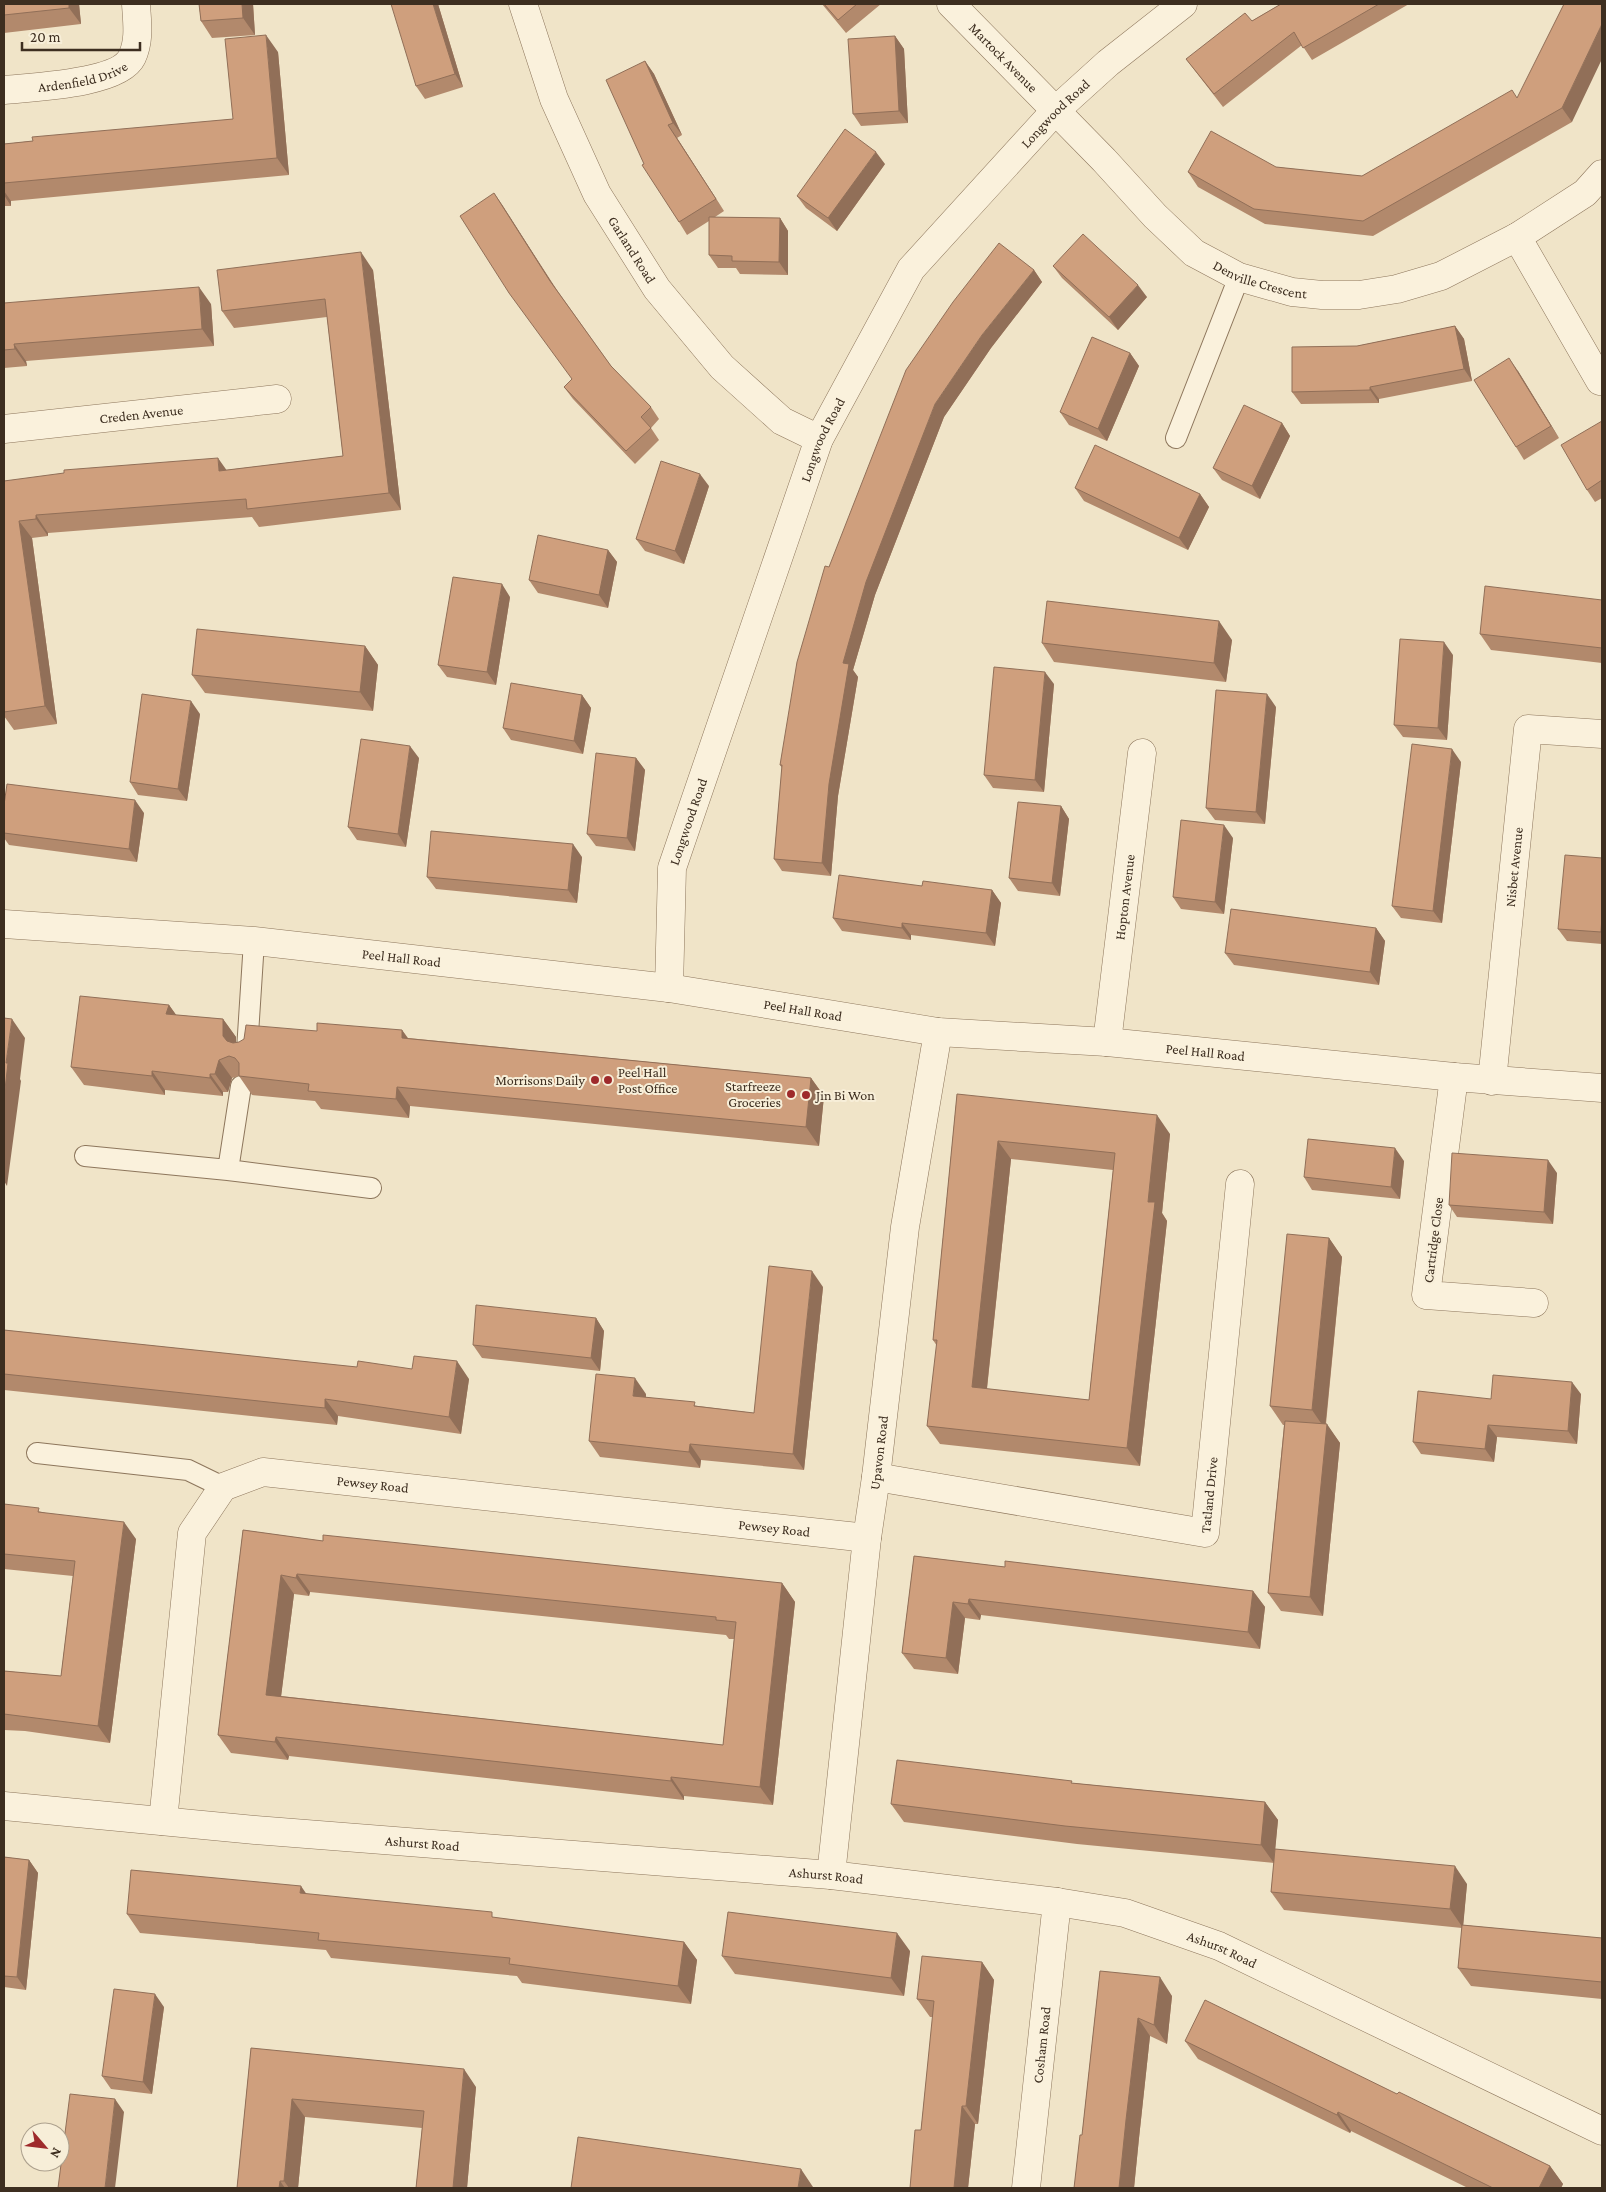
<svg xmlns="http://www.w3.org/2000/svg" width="1606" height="2192" font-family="'Crimson Pro',serif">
	<rect width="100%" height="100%" fill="#f0e4c8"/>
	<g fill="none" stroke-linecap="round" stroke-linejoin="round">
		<defs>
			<path id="lane" d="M1176,438l63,-161
				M247,1050l7,-109
				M85,1156l143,14 143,18
				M228,1170l13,-84
				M37,1453l151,17 35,17"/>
			<g id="street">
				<path id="s1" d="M523,4l31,95 43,95 60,95 65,78 60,54 37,18"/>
				<path id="s2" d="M951,4l153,156 51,56 39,37 45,24 53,15 30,3h37l38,-6 44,-13 76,-39 68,-44 17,-19"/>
				<path id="s3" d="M4,90c28,-3 115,-6 128,-33 8,-17 5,-35 4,-53"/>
				<path d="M1517,237l83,144"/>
				<path id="s4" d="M4,429l273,-30"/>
				<path id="s5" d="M4,924l250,17 415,47 269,44 169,10 347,35 148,11"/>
				<path id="s6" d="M669,988l3,-120 147,-429 92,-170 144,-158 53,-48 75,-59"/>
				<path id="s7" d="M1107,1042l35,-289"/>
				<path d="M1454,1077l-28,218 108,8"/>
				<path id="s8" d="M1492,1081l36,-352 74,5"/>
				<path id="s9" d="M876,1477l329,56 35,-349"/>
				<path id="s10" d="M4,1806l251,24 576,45 226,27 68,11 94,33 383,185"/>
				<path id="s11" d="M163,1821l29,-288 31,-46 40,-15 604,66"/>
				<path id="s12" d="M831,1875l36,-337 9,-61 29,-250 33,-195"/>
				<path id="s13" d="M1026,2188l31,-286"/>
			</g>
		</defs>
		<use href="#lane" stroke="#8d765c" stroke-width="22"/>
		<use href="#street" stroke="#8d765c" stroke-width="29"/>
		<use href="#lane" stroke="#faf1dc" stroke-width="20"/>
		<use href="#street" stroke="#faf1dc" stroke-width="28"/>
	</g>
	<path fill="#b2896c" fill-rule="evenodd" d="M4,4h75l2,20 -77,9z
		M199,4h54l2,31 -43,3 -11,-17z
		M438,4l25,83 -38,12 -9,-13z
		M822,4h59l-35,29z
		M1281,4h128l-97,56 -10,-15 -79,62 -37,-48z
		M1564,4l8,118 -199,114 -108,-12 -67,-37 -10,-15 88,-5 86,9 156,-78z
		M895,36l9,13 4,74 -47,3 -8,-12z
		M278,52l11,123 -278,26v5h-7v-62l229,-25z
		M645,61l9,13 28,61 -5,3 47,73 -9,6 65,1 8,13v44l-48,-1 -4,-6h-18l-9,-13v-34l-22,14 -8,-13 -35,-58z
		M885,164l-48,67 -31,-23 -9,-12z
		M494,193l63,97 54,76 40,41 8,12 -8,9 8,12 -24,24 -62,-65 -9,-12 8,-8z
		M1053,266l94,31 -29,33 -56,-52z
		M373,270l28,240 -142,17 -7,-10 -204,16v3l-16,2 25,186 -43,6 -10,-14v-235l222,-11 117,-14 -16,-139 -93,11 -12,-17z
		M1034,270l8,12 -51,66 -47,69 -69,178 -22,75 5,7 -20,119 -7,80 -49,-5 -8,-12 8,-91 -2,-3 49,-198z
		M4,303l207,1 3,42 -188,15 1,5 -23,2z
		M1455,326l9,13 8,42 -93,18v4l-78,1 -9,-12 65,-46z
		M1130,353l9,13 -32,75 -38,-16 -9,-13z
		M1518,371l41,67 -35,22 -8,-13z
		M1602,421v77l-7,4 -8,-12z
		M1282,423l8,13 -30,63 -38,-19 -9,-12z
		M709,486l-25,78 -39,-13 -9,-12z
		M1075,488l125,6 9,13 -21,43 -104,-49z
		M608,550l9,12 -9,46 -70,-15 -9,-13z
		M510,597l-14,88 -49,-8 -9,-12z
		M1602,600v63l-111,-13 -11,-16z
		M1232,640l-6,42 -172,-20 -12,-19z
		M365,646l13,19 -5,46 -168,-18 -13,-18z
		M1453,655l-6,85 -44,-3 -9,-12z
		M1054,684l-10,108 -51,-4 -9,-13z
		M582,695l9,13 -8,46 -72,-14 -8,-12z
		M1276,707l-11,117 -50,-4 -9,-12z
		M200,714l-13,87 -49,-6 -8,-13z
		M419,758l-13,89 -49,-7 -9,-13z
		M636,758l9,12 -10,81 -39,-5 -9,-12z
		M1461,762l-19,161 -41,-5 -9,-12z
		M4,805l140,8 -7,49 -128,-17 -5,-7z
		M1061,806l8,13 -9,77 -42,-5 -9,-13z
		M1233,838l-9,76 -43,-5 -8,-12z
		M582,857l-5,46 -141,-14 -9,-12z
		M1602,858v86l-35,-3 -9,-12z
		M922,886l70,4 9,13 -6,43 -84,-11v5l-69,-9 -9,-13z
		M1376,928l9,13 -6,44 -145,-20 -9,-12z
		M169,1005l7,10 47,4 13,18v6l81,-12 85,-1 6,8 403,40 13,18 -5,50 -409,-40 -1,12 -88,-9 -6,-8 -63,-6 -13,-19 -7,2 -4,14h-5v4l-58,-6v5l-81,-10 -13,-18z
		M957,1094l213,40 -8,79 5,8 -27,245 -200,-22 -13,-18 10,-80 -4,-6zM1011,1159l102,11 -24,230 -102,-11z
		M1404,1161l-4,38 -88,-9 -8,-13z
		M1557,1173l-4,51 -96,-7 -8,-12z
		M1329,1238l13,19 -16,167 14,19 -17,173 -42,-5 -13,-18 16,-168h-1l-13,-19z
		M823,1287l-19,183 -103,-10 -1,8 -100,-11 -11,-16 57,-47v3l52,9 56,7z
		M596,1318l8,13 -4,40 -118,-13 -9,-13z
		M4,1330l465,49 -8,55 -123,-18 -1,9 -333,-35z
		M1581,1394l-4,50 -80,-7 -3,25 -73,-8 -8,-12z
		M4,1504l38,8 94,27 -26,204 -85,-12 -21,-1v-59l57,5 12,-100 -69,-7z
		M243,1530l80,11 459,42 13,19 -22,203 -89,-9v4l-395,-44 -1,4 -57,-7 -13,-18zM310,1592l416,43 3,4h5l-11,106 -442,-49 13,-102 15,2z
		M914,1556l91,11 248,24 12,16 -5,42 -279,-34 -1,5 -15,-2 -7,56 -44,-5 -12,-16z
		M1073,1783l192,19 13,18 -3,29 192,35 -4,41 139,13v61l-131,-13 -13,-18 4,-40 -178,-18 -13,-18 3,-29 -197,-19 -173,-22 -13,-18z
		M4,1857l25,3 9,13 -12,117 -22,-3z
		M306,1894l378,48 13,18 -6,44 -169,-21 -5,-7 -186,-18 -5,-8 -186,-17 -13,-19z
		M910,1951l-6,45 -169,-22 -13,-18z
		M982,1962l12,18 -16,144h-3l-7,64h-58l11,-58 12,-113h-3l-13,-18z
		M1100,1971l72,25 -5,48 -17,-8 -11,102 -5,50h-60l8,-53z
		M164,2007l-12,87 -41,-5 -9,-13z
		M1185,2041l212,53 153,72 13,18 -2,4h-93l-117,-57 -1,2 -152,-74z
		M251,2048l225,39 -9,101h-51l6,-60 -117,-11 -7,71h-61z"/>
	<path fill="#916f58" d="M69,4h10l2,20 -12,-16z
		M242,4h11l2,31 -12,-17z
		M433,4h5l25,83 -8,-13z
		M1602,24v35l-30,63 -10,-14z
		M266,35l12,17 11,123 -12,-17z
		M895,36l9,13 4,74 -9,-12z
		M645,61l9,13 28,61 -9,-12z
		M668,125l9,13 47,73 -8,-12z
		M876,152l9,12 -48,67 -9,-13z
		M4,191l7,10v5l-7,-11z
		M494,193l9,13 56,88 -9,-13z
		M780,218l8,13v44l-9,-13z
		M361,252l12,18 28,240 -12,-17z
		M1034,270l8,12 -51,66 -47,69 -69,178 -22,75 5,7 -20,119 -7,80 -9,-13 7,-79 14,-121 23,-81 69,-178 47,-69z
		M1138,285l9,12 -29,33 -9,-13z
		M199,287l12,17 3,42 -12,-17z
		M1455,326l9,13 8,42 -8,-12z
		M14,344l12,17 1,5 -12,-17z
		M1130,353l9,13 -32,75 -9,-12z
		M1509,358l9,13 41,67 -8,-12z
		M1370,387l9,12v4l-9,-13z
		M1282,423l8,13 -30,63 -8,-13z
		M218,458l12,17 -11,-4z
		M700,474l9,12 -25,78 -9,-13z
		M1200,494l9,13 -21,43 -9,-12z
		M36,515l12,18v3l-12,-17z
		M19,521l13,17 25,186 -12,-18z
		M608,550l9,12 -9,46 -9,-13z
		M502,584l8,13 -14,88 -9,-13z
		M1219,621l13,19 -6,42 -12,-19z
		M1444,642l9,13 -6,85 -9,-12z
		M365,646l13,19 -5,46 -13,-19z
		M1045,672l9,12 -10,108 -9,-12z
		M1267,694l9,13 -11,117 -9,-12z
		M582,695l9,13 -8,46 -9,-13z
		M191,701l9,13 -13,87 -9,-12z
		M410,746l9,12 -13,89 -8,-13z
		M1452,749l9,13 -19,161 -9,-12z
		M636,758l9,12 -10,81 -8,-13z
		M135,800l9,13 -7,49 -8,-13z
		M1061,806l8,13 -9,77 -8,-13z
		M1224,825l9,13 -9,76 -9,-12z
		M573,844l9,13 -5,46 -9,-13z
		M992,890l9,13 -6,43 -9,-13z
		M1602,916v18l-1,-2z
		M902,923l9,12v5l-9,-12z
		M1376,928l9,13 -6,44 -9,-13z
		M169,1005l13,18 -16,-9z
		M12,1019l13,19 -5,41 1,2 -14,105 -3,-5v-83l2,-35z
		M223,1019l13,18v18l-13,-19z
		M402,1030l13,19 -13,-11z
		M219,1060l13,18 -4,14 -13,-18z
		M152,1071l13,19v5l-13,-19z
		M210,1074l13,18v4l-13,-18z
		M811,1078l13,18 -5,50 -13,-19z
		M397,1087l13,19 -1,12 -13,-19z
		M1157,1115l13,19 -8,79 5,8 -27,245 -13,-18 21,-246z
		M998,1141l13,18 -26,247 -13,-19z
		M1395,1148l9,13 -4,38 -9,-12z
		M1548,1160l9,13 -4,51 -9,-12z
		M1329,1238l13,19 -17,172 -13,-19z
		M812,1271l11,16 -19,183 -11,-16z
		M596,1318l8,13 -4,40 -9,-13z
		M457,1361l12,18 -8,55 -12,-17z
		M635,1378l11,16 -1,18 -12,-16z
		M1572,1382l9,12 -4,50 -9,-13z
		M325,1399l13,17 -1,9 -12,-17z
		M1327,1424l13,19 -17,173 -13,-19z
		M1488,1425l9,12 -3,25 -9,-13z
		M690,1444l11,16 -1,8 -11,-16z
		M124,1522l12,17 -26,204 -12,-17z
		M297,1574l13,18 -1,4 -13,-18z
		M281,1575l13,19 -15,119 -13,-18z
		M782,1583l13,19 -22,203 -13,-18z
		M1253,1591l12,16 -5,42 -12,-17z
		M969,1599l12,16 -1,5 -12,-16z
		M953,1602l12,16 -7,56 -12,-16z
		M276,1737l13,19 -1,4 -13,-18z
		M671,1777l13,19v4l-13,-19z
		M1265,1802l13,18 -4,43 -13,-18z
		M29,1860l9,13 -12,117 -9,-13z
		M1455,1866l12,18 -4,44 -13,-19z
		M301,1886l13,19 -14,-12z
		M897,1933l13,18 -6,45 -13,-18z
		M684,1942l13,18 -6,44 -13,-18z
		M982,1962l12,18 -16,144 -12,-18z
		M1160,1977l12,19 -5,48 -13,-19z
		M155,1994l9,13 -12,87 -9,-12z
		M1138,2018l12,18 -11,102 -5,50h-15l7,-68z
		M464,2069l12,18 -9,101h-14z
		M115,2099l9,13 -9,76h-10z
		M292,2099l13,18 -7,71h-9l-5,-7z
		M962,2106l13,18 -7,64h-14z
		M1338,2112l13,19 -1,2 -13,-18z
		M1550,2166l13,18 -2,4h-22z
		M801,2169l12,18v1h-15z
		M280,2181l5,7h-6z"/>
	<path fill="#cf9f7d" stroke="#916f58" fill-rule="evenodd" d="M4,4h65v4l-65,7z
		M199,4h43l1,14 -42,3z
		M391,4h42l22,70 -39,12z
		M824,4h33l-19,16z
		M1281,4h98l-76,44 -9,-16 -80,62 -28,-35 59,-46 7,8z
		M1564,4h38v20l-40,84 -199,113 -109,-12 -66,-37 23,-41 65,36 86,9 150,-86 5,8z
		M266,35l11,123 -273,25v-39l29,-3 -1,-4 201,-18 -8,-80z
		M895,36l4,75 -46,3 -5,-75z
		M645,61l28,62 -5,2 48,74 -37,23 -37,-57 2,-1 -38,-84z
		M845,129l31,23 -48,66 -31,-22z
		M494,193l56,88 61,85 40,41 -10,10 10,11 -25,23 -62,-64 8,-8 -63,-86 -49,-77z
		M709,217l71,1 -1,44 -47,-1v-5l-23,-1z
		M1083,234l55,51 -29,32 -56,-51z
		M999,243l35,27 -52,65 -47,69 -69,178 -23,81 6,1 -20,120 -7,79 -48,-4 8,-94h-2l17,-103 28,-96 4,1 77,-197 47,-68z
		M361,252l28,241 -142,16 -1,-10 -210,16v4l-17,2 26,185 -41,6v-231l60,-8v-3l154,-12 1,13 124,-15 -18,-157 -103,12 -5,-41z
		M199,287l3,42 -188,15 1,5 -11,1v-47z
		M1455,326l9,43 -94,18v3l-78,2v-45l65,-1z
		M1092,337l38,16 -32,76 -38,-17z
		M1509,358l42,68 -35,21 -42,-67z
		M1244,405l38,18 -30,63 -39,-18z
		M1602,421v59l-15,10 -26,-45z
		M1095,445l105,49 -21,44 -104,-50z
		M661,461l39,13 -25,77 -39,-12z
		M538,535l70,15 -9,45 -70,-15z
		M453,577l49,7 -15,88 -49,-7z
		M1485,586l117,14v48l-122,-14z
		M1047,601l172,20 -5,42 -172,-20z
		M197,629l168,17 -5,46 -168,-17z
		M1400,639l44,3 -6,86 -44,-3z
		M994,667l51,5 -10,108 -51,-5z
		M511,683l71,12 -8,46 -71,-13z
		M1216,690l51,4 -11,118 -50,-4z
		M142,694l49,7 -13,88 -48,-7z
		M361,739l49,7 -12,88 -50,-7z
		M1412,744l40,5 -19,162 -41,-5z
		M596,753l40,5 -9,80 -40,-4z
		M7,784l128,16 -6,49 -125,-16v-28z
		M1018,802l43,4 -9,77 -43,-5z
		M1181,820l43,5 -9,77 -42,-5z
		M431,831l142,13 -5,46 -141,-13z
		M1565,855l37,3v58l-1,16 -43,-3z
		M839,875l83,11 1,-5 69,9 -6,43 -84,-10v5l-69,-10z
		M1231,909l145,19 -6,44 -145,-19z
		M80,996l89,9 -3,9 57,5v17l4,5 6,2 6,-1 5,-3 2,-14 71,6v-8l85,7v8l409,40 -5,49 -409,-40 -1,12 -88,-8 1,-7 -70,-8v-13l-4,-5 -6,-2 -10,4 -4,14h-5v4l-58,-7v5l-81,-9z
		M4,1018l8,1 -6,44h2l-4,35z
		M957,1094l200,21 -9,87h7l-28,246 -200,-22 10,-86h-4zM998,1141l117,12 -26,247 -117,-13z
		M1308,1139l87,9 -4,39 -87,-10z
		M1452,1153l96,7 -4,52 -95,-7z
		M1287,1234l42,4 -17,172 -42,-4z
		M769,1266l43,5 -19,183 -103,-10 -1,8 -100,-11 7,-67 39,4 -2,18 62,6 -1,4 60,7z
		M476,1305l120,13 -5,40 -118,-13z
		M4,1330l353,37 1,-6 54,8 2,-13 43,5 -8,56 -124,-18v9l-321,-34z
		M1493,1375l79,7 -4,49 -80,-6 -3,24 -72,-7 5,-51 73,8z
		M1285,1421l42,3 -17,173 -42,-4z
		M4,1504l35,4 -1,4 86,10 -26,204 -94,-12v-43l57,5 14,-115 -71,-7z
		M243,1530l80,11v-6l459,48 -22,204 -89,-10v4l-395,-44 -1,5 -57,-7zM297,1574l419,43v3l20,2 -13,123 -457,-50 15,-120 15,3z
		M914,1556l91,11v-6l248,30 -5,41 -279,-33 -1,5 -15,-2 -7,56 -44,-5z
		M897,1760l175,21 -1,2 194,19 -4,43 -196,-19 -174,-22z
		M1275,1849l180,17 -5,43 -179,-17z
		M4,1857l25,3 -12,117 -13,-1z
		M131,1870l170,16 -1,7 192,19v5l192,25 -6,44 -169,-22 1,-6 -192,-18 1,-7 -192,-19z
		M728,1912l169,21 -6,45 -169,-22z
		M1462,1925l140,13v44l-144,-14z
		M922,1956l60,6 -16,144h-4l-8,82h-44l5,-58h6l13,-129 -17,-2z
		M1100,1971l60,6 -6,48 -16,-7 -12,102 -7,68h-45l6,-53h2z
		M114,1989l41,5 -12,88 -41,-6z
		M1205,2000l192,94 2,-2 151,74 -11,22h-46l-155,-76 -1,3 -152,-74z
		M251,2048l213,21 -11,119h-37l8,-77 -132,-12 -8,82h-4l-1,7h-42z
		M70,2094l45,5 -10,89h-47z
		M578,2137l223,32 -3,19h-227z"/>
	<g fill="#9e2a2b" stroke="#f7eed8" stroke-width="2">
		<circle cx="595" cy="1080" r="5"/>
		<circle cx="608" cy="1080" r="5"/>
		<circle cx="791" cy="1094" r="5"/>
		<circle cx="806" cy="1095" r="5"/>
	</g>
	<g text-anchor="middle" stroke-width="4" stroke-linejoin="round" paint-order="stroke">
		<g font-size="14" fill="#3d2e20" stroke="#f7eed8">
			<text dy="5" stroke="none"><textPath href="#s2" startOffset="75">Martock Avenue</textPath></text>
			<text dy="5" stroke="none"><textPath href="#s3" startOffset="80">Ardenfield Drive</textPath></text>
			<text dy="5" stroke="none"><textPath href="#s6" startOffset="979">Longwood Road</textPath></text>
			<text dy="5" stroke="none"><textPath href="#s1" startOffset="270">Garland Road</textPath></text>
			<text dy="5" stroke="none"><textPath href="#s2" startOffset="420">Denville Crescent</textPath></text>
			<text dy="5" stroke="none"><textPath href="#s4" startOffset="138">Creden Avenue</textPath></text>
			<text dy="5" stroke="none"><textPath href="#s6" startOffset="574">Longwood Road</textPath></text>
			<text dy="5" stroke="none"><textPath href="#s6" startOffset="169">Longwood Road</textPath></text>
			<text dy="5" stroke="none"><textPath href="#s8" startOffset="215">Nisbet Avenue</textPath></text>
			<text dy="5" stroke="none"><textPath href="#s7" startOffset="146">Hopton Avenue</textPath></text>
			<text dy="5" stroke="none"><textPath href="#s5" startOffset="399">Peel Hall Road</textPath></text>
			<text dy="5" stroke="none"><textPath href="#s5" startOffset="804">Peel Hall Road</textPath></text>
			<text dy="5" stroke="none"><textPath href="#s5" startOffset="1209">Peel Hall Road</textPath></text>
			<text transform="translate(1433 1240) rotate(-83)" y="5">Cartridge Close</text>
			<text dy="5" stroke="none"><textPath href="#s12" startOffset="425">Upavon Road</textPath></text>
			<text dy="5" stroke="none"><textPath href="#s11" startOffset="498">Pewsey Road</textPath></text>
			<text dy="5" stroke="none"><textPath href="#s9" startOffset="372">Tatland Drive</textPath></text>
			<text dy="5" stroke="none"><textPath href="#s11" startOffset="902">Pewsey Road</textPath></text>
			<text dy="5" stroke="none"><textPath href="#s10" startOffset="420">Ashurst Road</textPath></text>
			<text dy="5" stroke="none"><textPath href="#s10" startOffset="825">Ashurst Road</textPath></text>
			<text dy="5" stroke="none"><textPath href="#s10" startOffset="1230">Ashurst Road</textPath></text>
			<text dy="5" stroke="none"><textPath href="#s13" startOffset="144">Cosham Road</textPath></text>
		</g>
		<g font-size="14" fill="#3d2e20" stroke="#f7eed8" text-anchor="start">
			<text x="618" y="1077">Peel Hall<tspan x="618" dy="16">Post Office</tspan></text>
			<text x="585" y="1085" text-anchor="end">Morrisons Daily</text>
			<text x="781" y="1091" text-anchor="end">Starfreeze<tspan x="781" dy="16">Groceries</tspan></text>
			<text x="816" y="1100">Jin Bi Won</text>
		</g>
	</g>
	<rect width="1606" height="2192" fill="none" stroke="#3d2e20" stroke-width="10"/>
	<g transform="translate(45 2147) rotate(118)"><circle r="24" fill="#f7eed8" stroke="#ada18e"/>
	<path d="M0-4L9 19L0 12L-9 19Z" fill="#9e2a2b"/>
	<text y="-8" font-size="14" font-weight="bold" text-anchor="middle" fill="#3d2e20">N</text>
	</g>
	<path d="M22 42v8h118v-8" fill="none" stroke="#3d2e20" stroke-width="2.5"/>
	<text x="30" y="42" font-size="15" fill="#3d2e20" stroke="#f7eed8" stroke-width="4" paint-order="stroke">20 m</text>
</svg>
